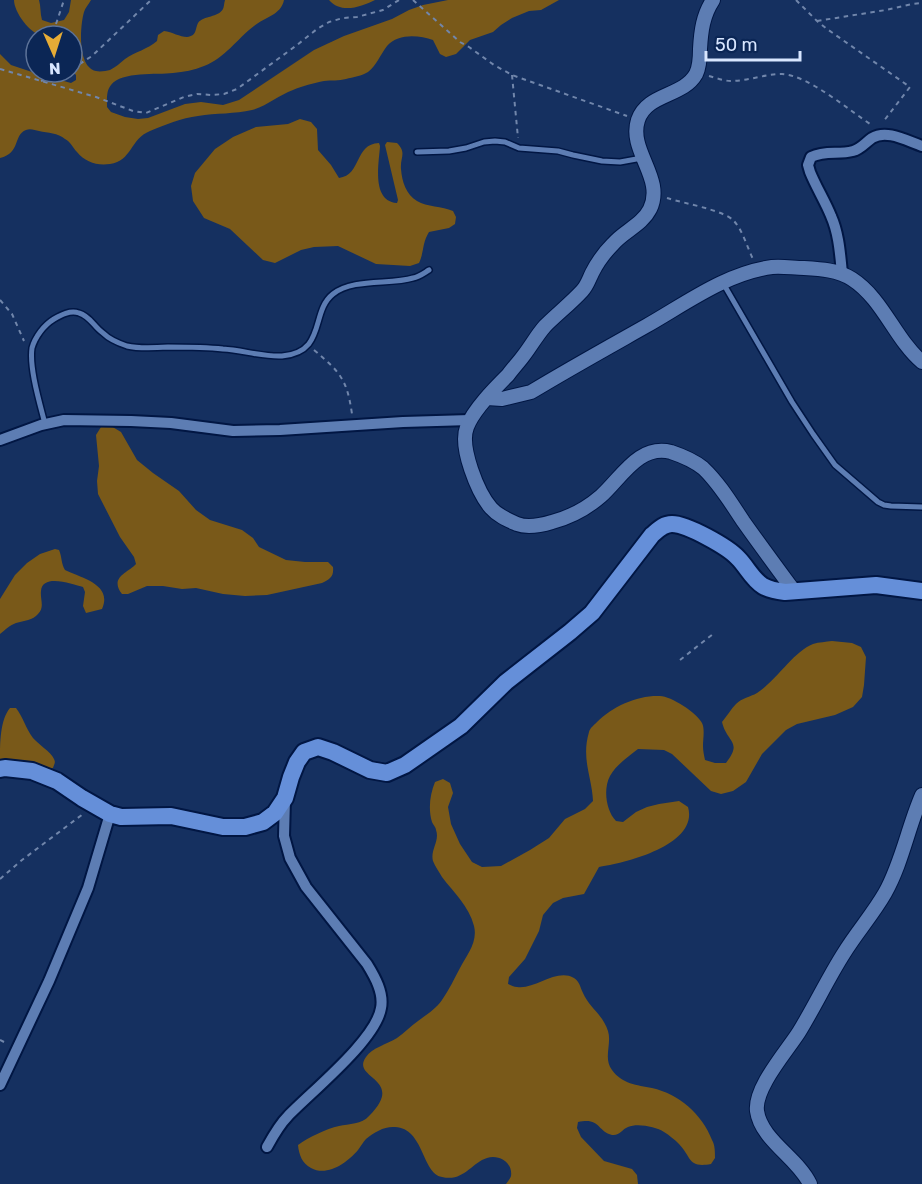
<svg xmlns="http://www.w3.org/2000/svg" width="922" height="1184" font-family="Rubik,sans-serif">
	<rect width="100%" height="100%" fill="#153060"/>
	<path fill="#795919" d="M14,0h25c2,7 1,13 3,20l9,3 13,-3 5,-8 2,-12h20c-2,4 -6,8 -7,12 -4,14 -7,55 12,59 4,1 10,0 14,-1 6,-3 10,-7 15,-11 10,-7 23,-10 32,-18l1,-6 6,-4c8,1 16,6 23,6 10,-1 8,-8 11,-14 6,-8 20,-5 25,-14 1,-2 1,-6 2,-9h59c-3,15 -19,17 -30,26 -17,13 -29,32 -50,40 -10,4 -20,6 -31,7 -16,2 -51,-2 -62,12 -5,6 -4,15 -4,22l4,5 14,5 13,2 10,-1 37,-14 16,-2 22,3 16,-5 75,-50 30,-14 48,-17 17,-9 14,-5 25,-5h111l-18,10 -12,1 -17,7 -11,7 -8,7 -23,8 -14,14 -10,3 -6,-3 -7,-14c-14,-5 -35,-7 -46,6 -7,9 -10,19 -19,26 -6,4 -15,5 -22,7 -7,2 -15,1 -22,2 -10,2 -22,5 -31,9 -14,5 -26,16 -41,20 -17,4 -36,3 -54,6 -16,2 -34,9 -48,15 -20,8 -18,30 -40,33 -13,2 -25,-2 -33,-12 -4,-4 -6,-10 -12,-13 -7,-6 -17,-6 -26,-8 -4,-1 -9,-3 -13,-1 -13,5 -5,23 -26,28v-104l11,11 24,8 36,10 5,-3v-5l-4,-4v-35c-10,0 -20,1 -29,0 -13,-2 -29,-24 -29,-36z
		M329,0h46c-14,7 -34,14 -46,0z
		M300,119l11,3 6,7 1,21 13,15 8,13c23,-3 15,-34 40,-35l1,3c-1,17 -9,55 17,57l1,-3 -13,-55 2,-3 10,1c10,10 3,14 4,26 1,13 5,25 16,32 10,6 25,5 36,10l3,6 -1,7 -6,4 -20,4c-7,11 -5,21 -10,31l-9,3 -34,-2 -38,-18 -24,1 -13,3 -26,13 -12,-3 -33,-31 -26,-11 -11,-17 -2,-15 4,-13 20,-24 18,-12 23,-10 32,-3z
		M111,426l10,6 16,28 16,13 26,18 17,19 14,10 32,10 11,8 6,9 27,13 19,2h23l5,5c1,10 -3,12 -11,16l-55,12 -22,1 -22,-2 -27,-6 -14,1 -19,-3h-16l-19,8h-6c-13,-17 6,-21 14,-30l-2,-7 -14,-20 -22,-43 -1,-13 2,-15 -3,-31 5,-8z
		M55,549l4,1c3,7 2,13 6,20 16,8 48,14 37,39l-16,4 -3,-7 2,-14 -2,-5c-10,-3 -41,-14 -42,4 -1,9 4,16 -3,23 -5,6 -14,7 -22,9 -6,2 -11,7 -16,11v-35l15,-24 12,-12 13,-9z
		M832,641l20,2 9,4 5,10 -2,28 -2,12 -9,10 -18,8 -38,9 -11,6 -24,24 -16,28 -13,9 -12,3 -10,-3 -39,-37 -8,-4 -26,-1c-10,8 -22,16 -28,27 -7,13 -4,35 6,45l7,1 13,-10 11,-5 12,-3 20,-3 9,6c11,38 -62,56 -89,60l-15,27 -21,4 -10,5 -10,12 -4,16 -14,28 -16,18 -1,7c3,1 6,3 9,3 18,3 39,-19 57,-9 6,4 6,9 9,15 6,14 20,22 25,38 4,13 -5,27 4,39 10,14 25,15 40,18 27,6 50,26 60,52 3,5 3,12 3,18l-4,6c-23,4 -19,-6 -32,-20 -4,-4 -10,-9 -15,-12 -8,-5 -26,-9 -36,-5 -6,2 -8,9 -16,8 -15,-4 -12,-18 -34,-13l-1,6 4,9 23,24 28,8 5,6 1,9h-132c2,-3 4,-5 5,-8 2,-14 -13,-22 -24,-18 -16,5 -23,24 -45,19 -20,-3 -18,-49 -47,-50 -10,-1 -21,5 -29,12 -3,3 -5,7 -8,11 -11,13 -31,27 -47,18 -9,-5 -12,-13 -13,-23 11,-8 28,-16 41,-19 10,-2 23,-2 30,-10 38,-38 -19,-37 -3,-59 6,-9 21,-13 31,-19 7,-5 14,-12 21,-17 9,-7 18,-12 24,-21 7,-10 12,-21 18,-32 7,-13 18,-26 14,-42 -5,-20 -20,-33 -32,-49 -3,-5 -7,-11 -9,-16 -3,-11 7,-20 3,-31 0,-3 -3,-5 -4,-8 -4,-13 -2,-28 3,-40l8,-3 7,4 3,10 -5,14 3,17 9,20 12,18 10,5 19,-1 29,-16 19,-12 16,-19 20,-10 8,-8c-1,-24 -12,-42 -4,-69 1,-4 5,-7 8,-10 16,-16 41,-27 63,-26 11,0 37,17 42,27 3,6 1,16 1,23 0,5 1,9 2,14l10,3h11c17,-22 1,-20 -4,-41 5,-6 9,-13 14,-18 6,-6 14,-7 21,-11 19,-12 37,-42 56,-49 6,-2 13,-2 19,-3z
		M10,708h6c7,9 10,21 17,30 5,6 18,14 21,21 2,4 0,5 -1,9l-6,2 -35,-9 -12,-1c0,-17 0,-40 10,-52z"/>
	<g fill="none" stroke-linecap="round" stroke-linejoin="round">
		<defs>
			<path id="lane" d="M417,152l32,-1 17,-3 18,-6 11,-1 10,1 14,6 39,3 15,4 29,6 18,1 22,-4
				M723,283l69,119 21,32 22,31 43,37 6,3 7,1 31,1
				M45,424c-5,-20 -16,-56 -13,-76 3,-11 12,-23 22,-29 7,-4 16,-9 25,-6 11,3 15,14 24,20 6,6 15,10 24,13 13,3 27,2 41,1 18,0 36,0 55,2 19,1 39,8 59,7 45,-4 28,-44 51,-62 20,-16 57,-9 80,-16 6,-1 11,-5 16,-8"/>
			<path id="street" d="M842,273c-2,-19 -3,-39 -11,-57 -6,-15 -15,-29 -21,-44l-2,-7 3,-8c15,-7 27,-2 42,-6 8,-2 13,-9 19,-13 15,-9 35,3 50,8
				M0,440l41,-15 23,-5 67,1 40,2 62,8 47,-1 123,-8 67,-2
				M0,1085l49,-104 39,-93 22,-74
				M267,1147c6,-11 12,-22 21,-31 23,-24 88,-76 93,-108 3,-15 -6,-31 -14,-44l-61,-77 -16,-29 -6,-22 1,-37"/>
			<path id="secondary" d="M713,0c-10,15 -12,31 -13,49 0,8 0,17 -4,25 -13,23 -49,19 -58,46 -10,31 27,58 12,89 -8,16 -26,22 -37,35 -8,8 -16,19 -21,29 -3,6 -5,13 -10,18 -11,12 -25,23 -37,35 -8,9 -14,20 -21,29 -5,7 -11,13 -16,20 -13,13 -35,35 -41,52 -8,20 11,66 24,81 7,8 17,12 26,16 10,4 25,1 35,-2 19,-5 34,-13 49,-26 21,-19 38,-52 70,-44 12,4 22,8 32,16 16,15 28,35 40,53 17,24 34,47 51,70
				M487,398l15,1 29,-7c38,-23 76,-44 115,-66 39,-22 80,-53 126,-59 11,-1 22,1 32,1 17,1 34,2 48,11 31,20 43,60 70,83
				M810,1184c-12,-26 -49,-44 -53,-73 -3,-23 30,-60 42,-79 16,-26 29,-54 45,-79 13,-21 29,-39 41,-60 17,-30 23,-66 37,-98"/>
			<path id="primary" d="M0,769l5,-1 27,3 25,10 25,17 28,16 11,3 50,-1 52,11h22l18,-5 12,-9 10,-15 6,-21 6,-15 7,-10 14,-5 15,5 37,18 17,3 18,-8 56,-39 45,-44 64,-50 22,-19 60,-78c6,-5 11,-11 20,-11 15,0 56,23 66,34 9,9 14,21 25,28 7,4 14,5 22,6l91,-7 46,6"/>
		</defs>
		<use href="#lane" stroke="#011643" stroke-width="8"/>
		<use href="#street" stroke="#011643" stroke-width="14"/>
		<use href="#secondary" stroke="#011643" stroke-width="16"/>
		<use href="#primary" stroke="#011643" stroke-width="20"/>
		<path stroke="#7186ab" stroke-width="2" stroke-dasharray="4.5 4.5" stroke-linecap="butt" d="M413,0l47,42 9,5 25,18 18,10 115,41
			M796,0l21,21 10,8 83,58 -27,35
			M817,21l69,-11 26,-6 10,-1
			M56,24l8,-24
			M0,69l96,28 37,14 13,2 38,-16 13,-3 14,1 13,-1 13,-5 60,-44 20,-16 12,-7 14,-4 14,-1 26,-7 16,-10
			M72,69l20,-13 59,-56
			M512,75l6,63
			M709,76c7,2 15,5 22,5 17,0 34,-7 51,-7 26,1 68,37 91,52
			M41,81l25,-9
			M667,198c15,5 57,12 67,23 9,10 13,26 19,38
			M0,300l12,14 12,27
			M314,350c26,22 33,29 38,64
			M680,660l33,-26
			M0,879l22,-19 61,-46
			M0,1040l8,4"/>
		<use href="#lane" stroke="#5d7db3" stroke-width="5"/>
		<use href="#street" stroke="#5d7db3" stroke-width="10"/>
		<use href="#secondary" stroke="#5d7db3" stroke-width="14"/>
		<use href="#primary" stroke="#658fd9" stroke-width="16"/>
	</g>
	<g transform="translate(54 54) rotate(177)"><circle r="28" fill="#0b2655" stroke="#5d7399" stroke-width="1.5"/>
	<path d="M0-4.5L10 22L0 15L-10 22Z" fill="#e6ac36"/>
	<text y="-9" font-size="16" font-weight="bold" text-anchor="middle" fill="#d8e6ff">N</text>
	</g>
	<path d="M706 51v9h94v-9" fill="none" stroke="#d8e6ff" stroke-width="3"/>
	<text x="715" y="51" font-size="18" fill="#d8e6ff" stroke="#0b2655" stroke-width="4.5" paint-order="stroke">50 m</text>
</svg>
